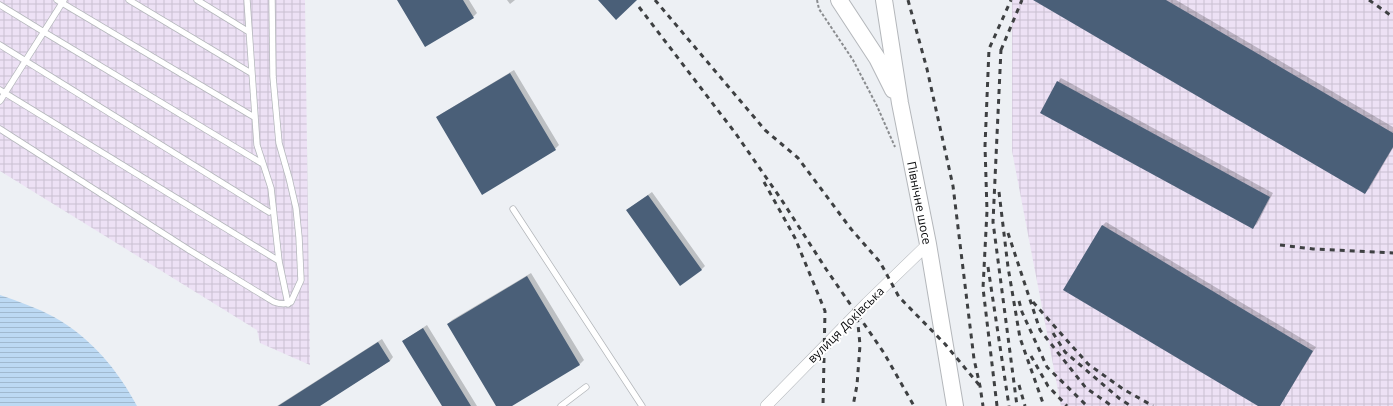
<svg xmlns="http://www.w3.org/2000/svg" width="1393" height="406" font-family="'Open Sans',sans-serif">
	<defs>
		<pattern id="industrial-grid" width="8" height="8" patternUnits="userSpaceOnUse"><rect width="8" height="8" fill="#ede1f5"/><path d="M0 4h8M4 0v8" fill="none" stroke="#cac0d1"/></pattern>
		<pattern id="water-rules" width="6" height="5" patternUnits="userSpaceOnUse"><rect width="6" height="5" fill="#bcd9f3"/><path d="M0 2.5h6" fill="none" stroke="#a0b9cf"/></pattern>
	</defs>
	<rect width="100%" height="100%" fill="#edf0f4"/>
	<path fill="url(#industrial-grid)" d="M0,0h305l5,365 -50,-22 -3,-13 -257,-159z
		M1012,0h381v406h-332l-49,-255z"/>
	<path fill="url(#water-rules)" d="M0,295c18,6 37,13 54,22 37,21 63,52 83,89h-137z"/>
	<path fill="#0003" d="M398,0h71l8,13 -4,4z
		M507,0h8l-5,4z
		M1035,0h141l217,127v21l-24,41 -4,4z
		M514,70l45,75 -4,4 -73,44 -45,-76 4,-3z
		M1061,78l212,115 -16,31 -4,3 -195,-145z
		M652,192l53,74 -4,4 -70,-63z
		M1106,222l210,125 -36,59h-20l-158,-180z
		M531,273l53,87 -4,4 -70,42h-13l-49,-82 4,-4z
		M427,325l50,81h-34l-40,-65z
		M382,339l11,18 -3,4 -72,45h-41z"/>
	<path fill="#4a5f78" d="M397,0h66l11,18 -49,29z
		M598,0h39l-21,20z
		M1033,0h133l227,133v14l-28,47z
		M510,73l46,77 -74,45 -46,-78z
		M1057,81l213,116 -17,32 -213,-116z
		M648,195l54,75 -22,16 -54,-76z
		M1102,225l211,126 -33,55h-22l-195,-116z
		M527,276l53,89 -68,41h-16l-49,-82z
		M423,328l48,78h-29l-40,-65z
		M378,342l12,19 -70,45h-42z"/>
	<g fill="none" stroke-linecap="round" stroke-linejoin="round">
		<defs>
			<path id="lane" d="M57,0l197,117
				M129,0l122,73
				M197,0l52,32
				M247,0l10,145 14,43 8,73 9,43
				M0,5l44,27 219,132
				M0,45l269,167
				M0,90l279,171
				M0,101l64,-101
				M0,129l189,121 85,52c6,2 11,3 17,0l10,-22 -2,-43 -3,-29 -7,-30 -10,-35 -6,-66 -1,-77
				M513,209l129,197
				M561,406l25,-19"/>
			<path id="street" d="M766,406l101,-103 61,-59"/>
			<path id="secondary" d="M839,0l38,58 16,32
				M884,0l16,103 28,141 27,162"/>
		</defs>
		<use href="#lane" stroke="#b4b7bb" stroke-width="7"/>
		<use href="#street" stroke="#b4b7bb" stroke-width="12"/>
		<use href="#secondary" stroke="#b4b7bb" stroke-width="18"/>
		<path stroke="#8a8c8f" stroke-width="2" stroke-dasharray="3 2" stroke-linecap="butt" d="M817,0l2,9 34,51 24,46 18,41"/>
		<use href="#lane" stroke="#fff" stroke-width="5.5"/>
		<use href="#street" stroke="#fff" stroke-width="11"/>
		<use href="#secondary" stroke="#fff" stroke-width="16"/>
		<path stroke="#3e4042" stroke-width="3" stroke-dasharray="5 5" stroke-linecap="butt" d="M655,0l110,130 33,28 53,71 29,33 19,35 46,47 35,42
			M908,0l19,69 26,117 21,173 6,27 3,20
			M1369,0l24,17
			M639,7l97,127 45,65 45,70 31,45 3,31 -3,40 -4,21
			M1001,49l-8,173 24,184
			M1001,50l21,-50
			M764,182l31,56 30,73 -2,95
			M999,192l9,75 12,71 24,68
			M1008,233l32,97 46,58 26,18
			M1280,245l33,4 80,4
			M988,267l21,139
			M1019,301l3,11 25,55 40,39
			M1033,302l55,62 35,25 30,17
			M858,315l26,38 30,53
			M1053,333l12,19 55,47 11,7
			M1031,356l17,30 19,20
			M1019,385l6,21
			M997,406l-14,-118 4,-77 -2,-65 4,-97 22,-49"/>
	</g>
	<g text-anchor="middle" stroke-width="4" stroke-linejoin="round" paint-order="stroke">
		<g font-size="12" fill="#0a0b0d" stroke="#fff">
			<text transform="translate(919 203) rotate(79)" y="4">Північне шосе</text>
			<text transform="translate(846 325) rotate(-45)" y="4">вулиця Доківська</text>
		</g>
	</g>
</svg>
